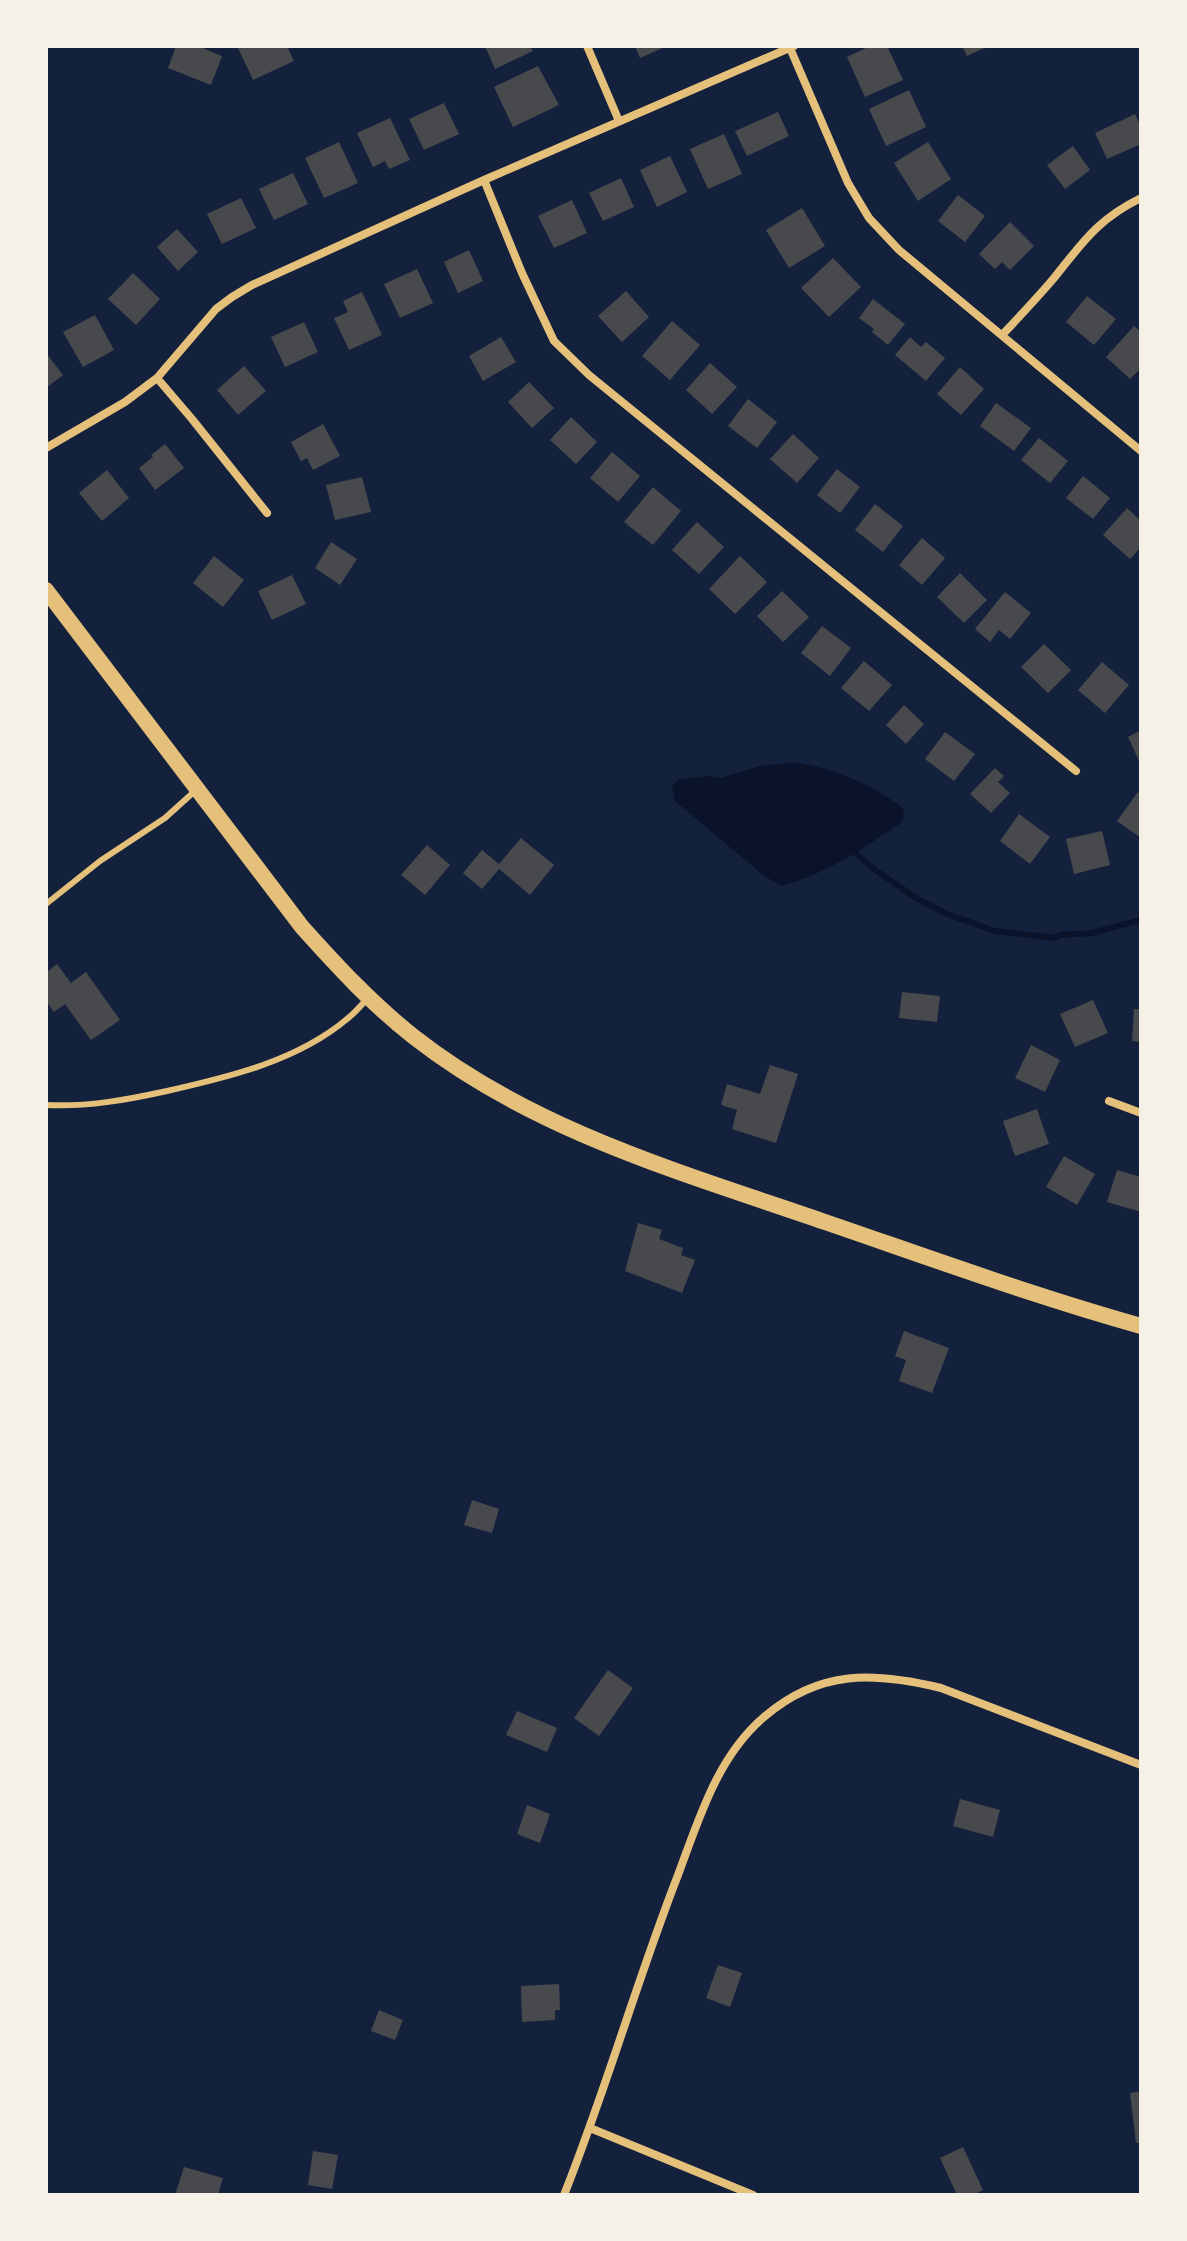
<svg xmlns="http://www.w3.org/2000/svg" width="1187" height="2241" font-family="'Libre Baskerville',serif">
	<rect width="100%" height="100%" fill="#14213d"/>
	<path fill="#0b132b" d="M795,762c39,7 77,22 108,46l1,8 -3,7c-37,25 -75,51 -119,63l-18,-10 -89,-75 -3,-15 7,-7 29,-3 13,2 38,-12z"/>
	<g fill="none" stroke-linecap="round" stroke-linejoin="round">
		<path stroke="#0b132b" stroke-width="6" d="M851,849l23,20 42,29 31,16 48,17 59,7 7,-3 31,-2 49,-13"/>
	</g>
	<path fill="#48494c" d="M176,46h22l24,10 -11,29 -43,-17z
		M237,46h50l7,15 -41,19z
		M485,46h45l3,5 -38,18z
		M635,46h32l-27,12z
		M870,46h17l16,34 -38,17 -18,-40z
		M962,46h27l-22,10z
		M538,66l21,39 -46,22 -19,-40z
		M909,90l17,37 -40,19 -17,-37z
		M444,103l15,31 -35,16 -15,-31z
		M778,112l11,24 -42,20 -12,-25z
		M1135,114l6,13v17l-34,15 -12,-26z
		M390,118l20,42 -21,9 -4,-8 -12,6 -16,-34z
		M724,134l18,40 -34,15 -18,-40z
		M339,142l19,41 -34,15 -19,-40z
		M928,142l23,37 -33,22 -24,-38z
		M1073,146l17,24 -25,19 -18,-24z
		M670,156l17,36 -30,15 -17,-37z
		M293,173l15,31 -34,16 -15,-31z
		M621,178l13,29 -31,14 -14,-28z
		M958,195l27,21 -20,26 -27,-21z
		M241,198l15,30 -34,16 -15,-30z
		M572,200l15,33 -33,15 -16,-32z
		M802,208l23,38 -36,22 -23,-38z
		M1010,222l24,24 -24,24 -8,-8 -7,7 -16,-15z
		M177,229l21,23 -20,19 -21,-24z
		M469,250l14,31 -25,12 -14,-31z
		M833,258l28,29 -32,30 -28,-29z
		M417,269l16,34 -33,15 -16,-34z
		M133,273l27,26 -24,26 -28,-26z
		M626,291l23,26 -27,25 -24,-26z
		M362,292l20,43 -33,15 -15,-32 14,-6 -5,-11z
		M1087,296l29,23 -22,26 -28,-23z
		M873,299l32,25 -17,21 -16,-13 2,-3 -15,-11z
		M95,315l19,35 -31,17 -20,-35z
		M672,321l28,24 -30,35 -28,-24z
		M304,322l14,30 -33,15 -14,-30z
		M1134,326l7,6v36l-11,11 -24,-22z
		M501,337l15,25 -33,19 -14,-25z
		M910,337l11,10 5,-5 19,16 -19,23 -31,-26z
		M46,353l17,22 -17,13z
		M710,363l27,24 -25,27 -26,-24z
		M244,366l22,25 -28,24 -21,-25z
		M960,367l24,22 -23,26 -24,-21z
		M529,382l25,26 -22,20 -24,-26z
		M748,399l29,23 -20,26 -29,-22z
		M996,403l35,25 -17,23 -34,-25z
		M571,417l26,25 -21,22 -26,-24z
		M323,424l17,32 -27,14 -6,-12 -6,3 -10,-19z
		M793,434l26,24 -22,25 -27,-24z
		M1039,438l29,23 -18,22 -29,-23z
		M165,444l19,24 -29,22 -16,-22 14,-11 -2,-2z
		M612,452l28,24 -22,26 -28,-24z
		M837,469l23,18 -20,26 -23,-18z
		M107,470l22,28 -27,23 -23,-28z
		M1083,476l27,22 -17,21 -27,-21z
		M362,477l9,35 -36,8 -9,-35z
		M653,487l28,24 -28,34 -29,-23z
		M875,504l28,22 -20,26 -28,-22z
		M1127,508l14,13v26l-11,12 -27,-24z
		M697,522l27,25 -25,27 -27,-24z
		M922,538l23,20 -23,27 -23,-20z
		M331,542l26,17 -17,26 -25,-17z
		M214,556l30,24 -21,27 -30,-24z
		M740,556l27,26 -32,32 -26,-25z
		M960,573l27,27 -23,23 -27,-26z
		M292,575l14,29 -34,16 -14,-29z
		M782,591l27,26 -26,25 -26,-26z
		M1005,592l26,21 -21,26 -11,-9 -9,12 -15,-13z
		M822,626l29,22 -21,28 -29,-23z
		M1044,644l27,26 -23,23 -27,-26z
		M864,661l28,24 -23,26 -28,-23z
		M1102,662l27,23 -24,28 -27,-23z
		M904,705l20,19 -18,20 -20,-19z
		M1141,730v35l-13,-28z
		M945,732l30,22 -21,27 -29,-22z
		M995,768l9,8 -6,6 12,11 -19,20 -21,-19z
		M1138,792l3,2v44l-24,-17z
		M1019,814l31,23 -20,27 -30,-23z
		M1102,831l8,34 -36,9 -8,-35z
		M521,838l33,27 -24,30 -31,-26 -17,20 -19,-16 19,-23 17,14z
		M427,845l23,20 -25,30 -24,-20z
		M57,964l14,19 15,-11 34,48 -29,20 -26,-36 -11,8 -8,-11v-28z
		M902,992l38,4 -3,26 -38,-4z
		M1093,1000l15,33 -33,14 -15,-33z
		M1134,1009h7v33l-9,-1z
		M1031,1045l29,15 -15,32 -30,-14z
		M770,1065l28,9 -22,69 -44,-14 5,-19 -16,-5 6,-21 33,10z
		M1037,1109l12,35 -34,12 -12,-35z
		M1064,1156l31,18 -18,31 -31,-18z
		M1117,1170l24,7v35l-34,-10z
		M638,1223l24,7 -3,9 24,9 -2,7 14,5 -13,33 -57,-22z
		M904,1331l45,17 -17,45 -33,-12 7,-21 -11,-4z
		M472,1500l27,9 -7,24 -28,-8z
		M608,1670l25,18 -34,48 -25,-18z
		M517,1711l40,17 -10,24 -41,-17z
		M960,1799l40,11 -7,27 -40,-11z
		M527,1805l23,9 -10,29 -23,-9z
		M718,1965l24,8 -12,34 -24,-9z
		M559,1984l1,26h-5v10l-33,2 -1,-36z
		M379,2010l24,10 -8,20 -24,-9z
		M1141,2091v52h-5l-6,-50z
		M963,2147l20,43 -10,5h-16l-17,-37z
		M313,2151l25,4 -6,34 -24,-4z
		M184,2167l39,11 -5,17h-43z"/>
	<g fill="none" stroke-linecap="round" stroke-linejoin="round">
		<path stroke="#e5c07b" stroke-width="6" d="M46,904l54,-43 65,-43 31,-28
			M46,1105c42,2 80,-5 121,-14 62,-14 130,-30 180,-72 8,-6 15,-15 22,-22"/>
		<path stroke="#e5c07b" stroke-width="8" d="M587,46l32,75
			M790,48l58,135 21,35 30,32 242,201
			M484,180l38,93 32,68 35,34 487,396
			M1003,334c17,-18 35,-37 51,-56 29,-36 44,-59 87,-80
			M157,378l35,41 75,94
			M46,448l79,-46 32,-24 59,-69 16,-12 20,-12 232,-105 310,-134
			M1109,1101l32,12
			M590,2128l163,67
			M564,2195c42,-105 73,-215 114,-320 21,-56 39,-118 86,-158 56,-48 110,-45 177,-29l200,77"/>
		<path stroke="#e5c07b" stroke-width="16" d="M46,590l256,337c35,39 70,77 112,110 120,94 269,136 411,185 105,36 209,74 316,104"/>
	</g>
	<rect width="1187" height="2241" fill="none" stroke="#f6f1e7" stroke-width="96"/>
</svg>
